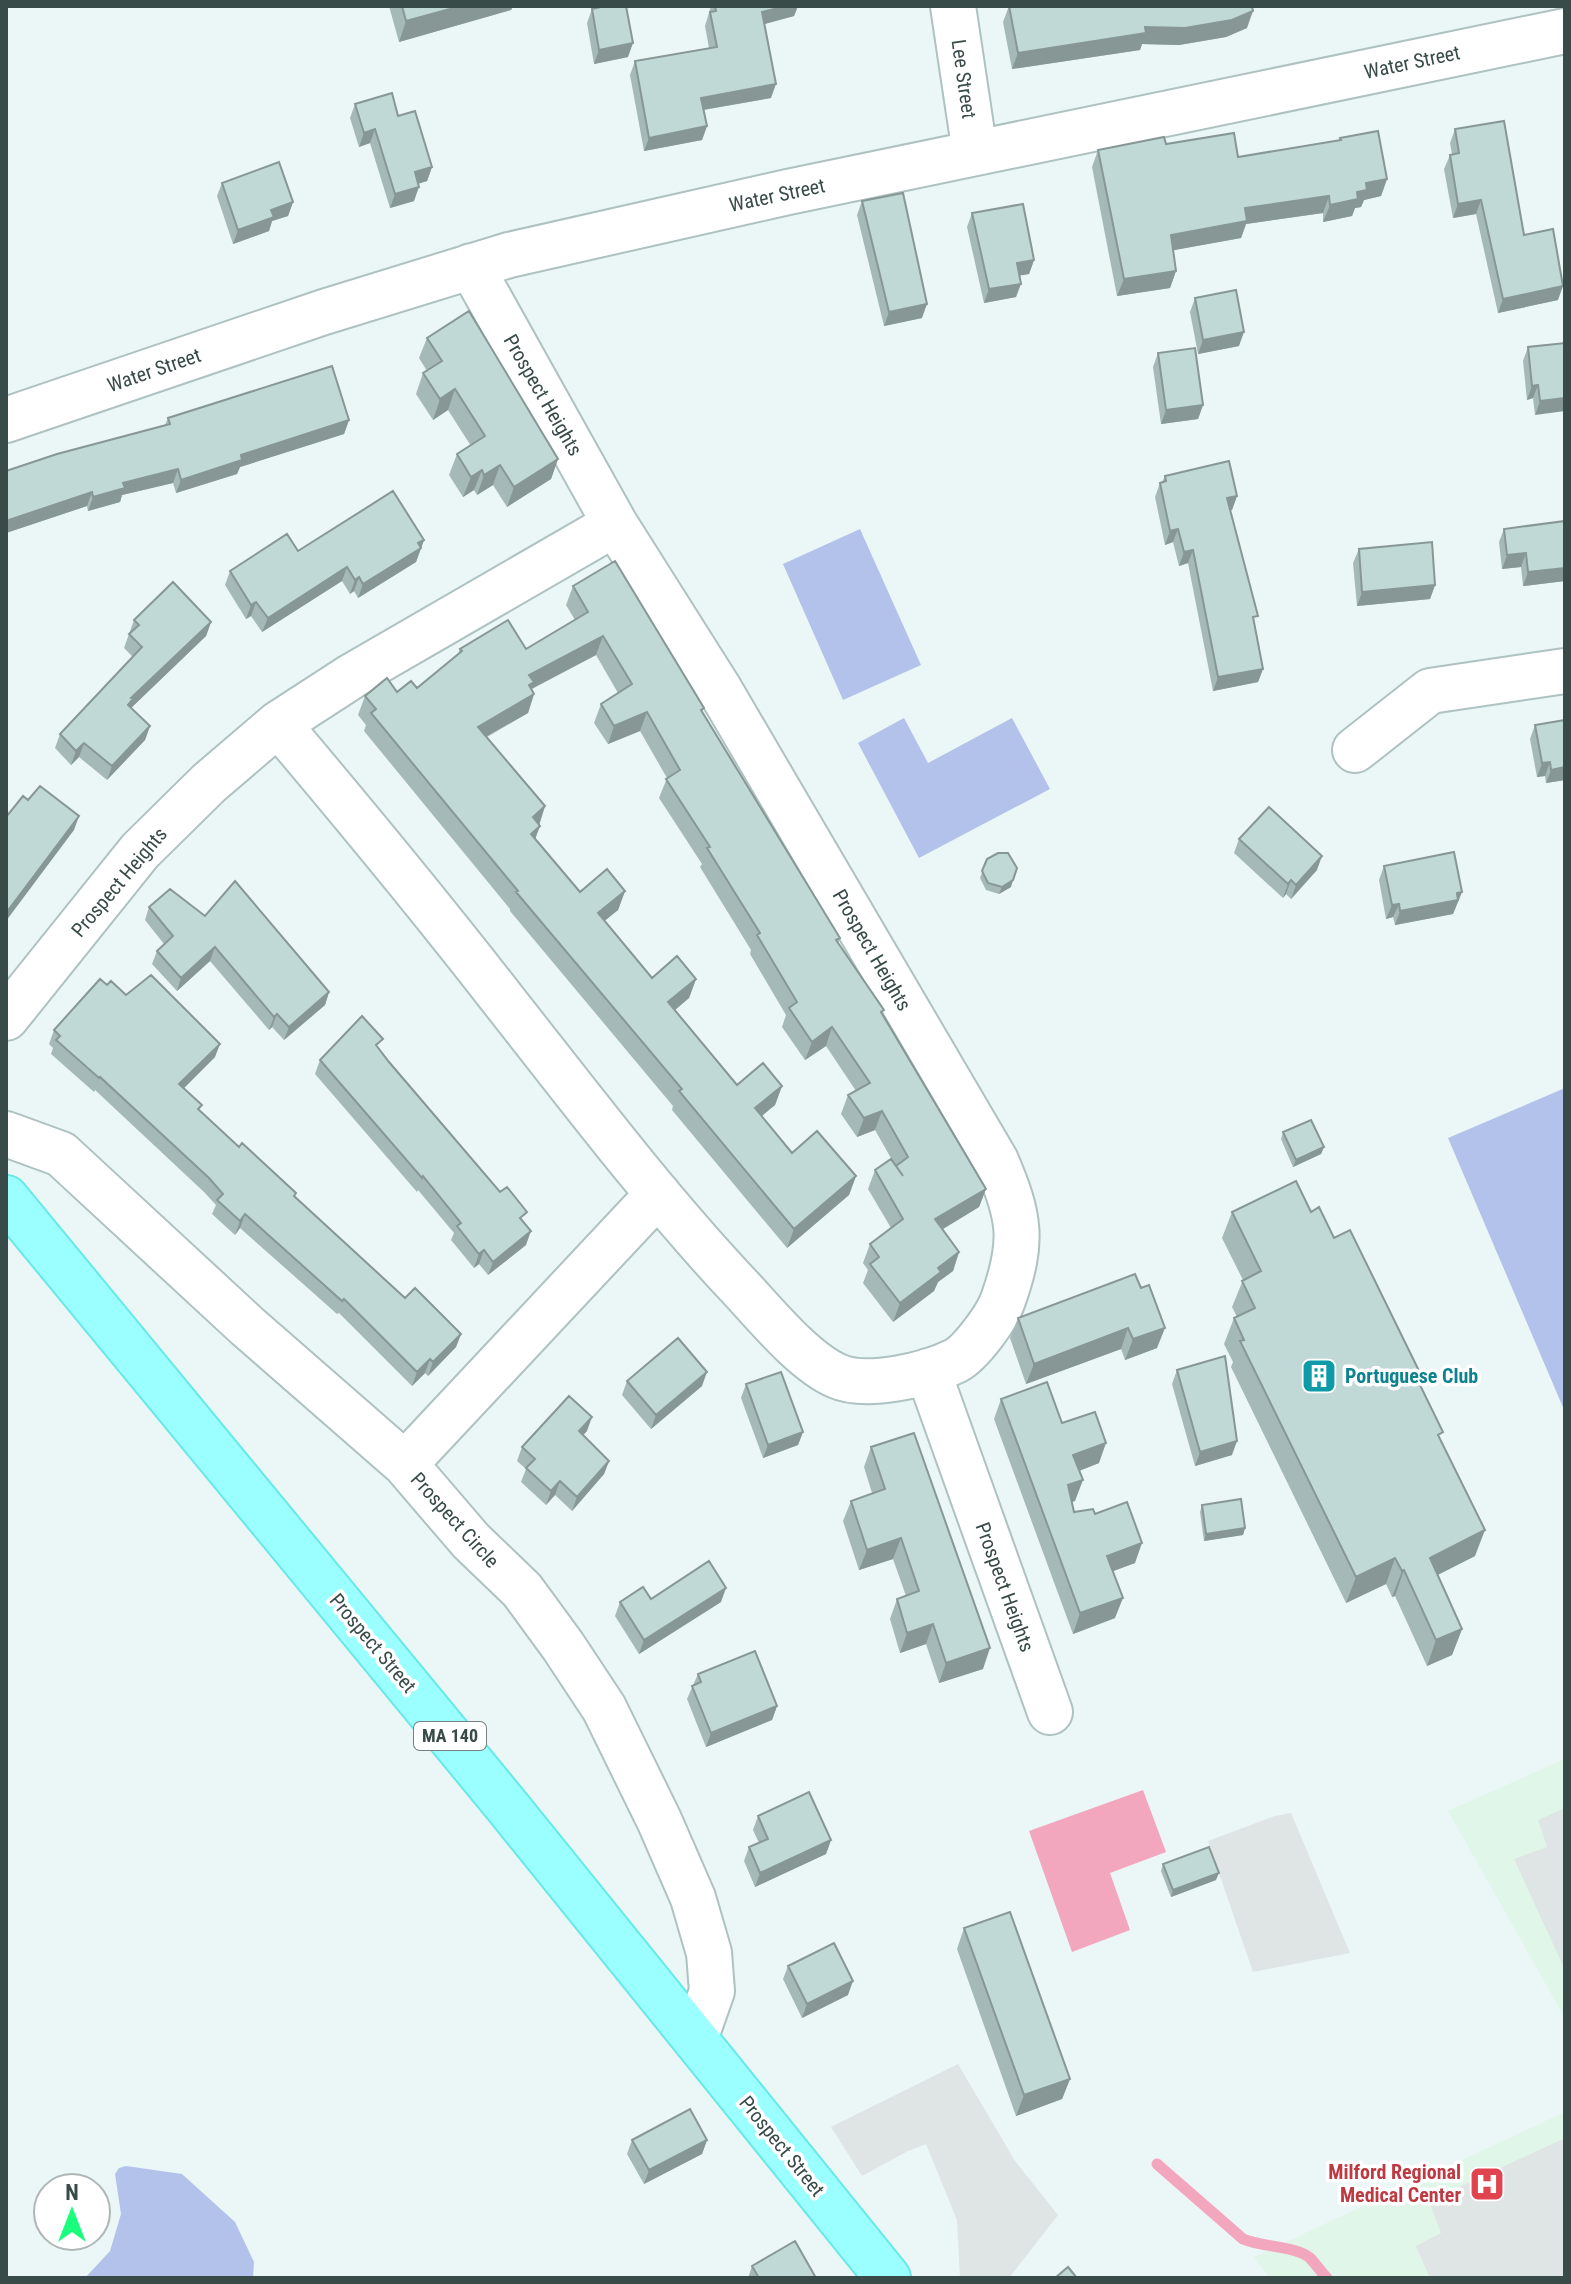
<svg xmlns="http://www.w3.org/2000/svg" width="1571" height="2284" font-family="'Roboto Condensed',sans-serif">
	<rect width="100%" height="100%" fill="#ebf6f6"/>
	<path fill="#dff6e9" d="M1565,1759v259l-117,-207z
		M1565,2112v166h-295l-16,-21z"/>
	<path fill="#b3c2eb" d="M860,529l61,136 -78,35 -60,-136z
		M904,718l24,45 84,-45 38,71 -131,69 -61,-115z
		M1565,1088v324l-117,-274z
		M126,2166l56,8 53,48 19,40 -1,16h-168l25,-27 11,-37 -6,-40 4,-6z"/>
	<path fill="#dfe5e4" d="M1565,1808v162l-51,-111 33,-12 -9,-27z
		M1291,1813l59,140 -97,19 -45,-131 67,-25z
		M958,2064l57,97 43,54 -49,63h-49l-3,-58 -31,-76 -18,7 -46,25 -31,-49z
		M1565,2138v140h-135l-14,-32 25,-13 -12,-32z"/>
	<path fill="#f3a7be" d="M1143,1790l23,62 -56,21 20,57 -58,22 -43,-121z"/>
	<g fill="none" stroke-linecap="round" stroke-linejoin="round">
		<path stroke="#f3a7be" stroke-width="11" d="M1157,2164l86,75c18,8 53,7 67,19 6,6 11,14 17,20"/>
		<defs>
			<path id="minor" d="M953,6l22,147
				M6,420l318,-108 185,-57 279,-63 777,-161
				M278,724c77,91 153,183 226,277 75,95 148,192 231,281 27,28 67,79 102,94 29,13 90,-1 118,-15 16,-8 42,-44 48,-61 21,-59 17,-83 -7,-139l-278,-474 -103,-163 -144,-258
				M1355,750l75,-59 135,-20
				M6,1018l134,-167 69,-68 69,-59 74,-48 263,-152
				M6,1134l55,20 186,172 158,138 66,77 51,49 41,56 41,62 55,112 34,78 16,55 3,38 -17,48
				M928,1371l122,341
				M405,1464l253,-270"/>
			<path id="major" d="M6,1198l500,607 382,473"/>
		</defs>
		<use href="#minor" stroke="#adc2c1" stroke-width="48"/>
		<use href="#major" stroke="#67e9e7" stroke-width="48"/>
		<use href="#minor" stroke="#fff" stroke-width="44"/>
		<use href="#major" stroke="#9bffff" stroke-width="44"/>
	</g>
	<path fill="#a5bab8" d="M389,6h124l-2,4 -112,32z
		M711,6h87l-4,10 -30,8 7,74 -67,12 3,16 -5,14 -58,11 -14,-76 5,-14 74,-13 -4,-22z
		M1009,6l238,22 -21,9 -47,8 -37,-1 -2,6 -128,19 -9,-47z
		M592,9l36,48 -34,7 -7,-41z
		M355,104l43,12 34,51 -5,14 -9,3 -4,17 -24,7 -20,-65 -11,4 -9,-29z
		M1455,129l69,106 34,65 -60,13 -22,-99 -23,4 -9,-49 6,-14 2,-1 -2,-11z
		M1340,138l47,41 -6,17 -17,4 -3,7 -6,1 -3,8 -29,6v-9l-77,11 -5,14 -68,12 3,21 -6,17 -53,8 -25,-129 6,-17 68,-6 72,13 101,-16z
		M222,183l71,19 -5,14 -16,5 -3,10 -36,13 -16,-48z
		M862,201l60,117 -38,8 -27,-111z
		M972,213l62,47 -5,14 -9,1 -4,22 -32,6 -17,-76z
		M1195,298l44,48 -41,8 -8,-42z
		M427,338l131,121 -7,20 -44,28 -14,-22 -16,10 -3,-5 -11,7 -14,-22 8,-21 14,-8 -23,-36 -15,10 -17,-26 7,-21 4,-2 -8,-13z
		M1565,343l-30,72 -2,-17 -6,2 -4,-39 5,-14z
		M1158,353l45,52 -5,14 -37,5 -8,-57z
		M168,418l181,2 -5,14 -104,33 -3,7 -61,19 -3,-10 -51,12 -2,7 -32,9 -1,-5 -81,27 159,-108z
		M1165,476l72,20 -5,14h-2l33,159 -5,13 -45,9 -25,-128 -9,3 -6,-24 -8,3 -10,-48 5,-14 2,-1z
		M1565,521v60l-42,5 -2,-19 -19,2 -3,-27 5,-13z
		M424,540l-8,22 -58,36 -4,-7 -4,3 -8,-13 -80,51 -11,-16 -5,3 -21,-34 5,-14 68,-20z
		M1359,549l76,36 -5,14 -73,7 -4,-43z
		M573,586l131,122 -2,4 138,226 -2,5 148,246 -7,18 -36,22 16,23 -6,19 -15,11 -4,9 -41,31 -30,-39 5,-13 -5,-7 7,-19 21,-16 -23,-39 7,-19 21,-3 -21,-37 -18,7 -16,-23 7,-19 8,-4 -30,-45 -21,14 -23,-33 4,-12 -36,-61 1,-4 -51,-83 2,-3 -43,-66 8,-20 -27,-47 -32,13 -14,-21 7,-19 17,-11 -22,-38 -64,34 2,5 -6,19 -41,24 58,69 -10,33 45,53 45,-1 -7,19 -14,11 48,57 44,1 -7,19 -14,12 62,75 45,1 -7,19 -13,11 30,37 64,23 -7,19 -62,53 -115,-138 1,-4 -163,-195v-2l-146,-178 2,-6 -8,-10 7,-19 52,-8 41,-34 2,-5h66l49,-29 -9,-15z
		M134,620l77,2 -5,14 -75,72 19,18 -5,14 -38,40 -28,-23 -8,8 -16,-17 5,-14 73,-77 -9,-9z
		M1535,725l30,55 -19,3 -1,-7 -8,1 -7,-38z
		M1239,839l78,31 -26,29 -5,-5 -3,4 -49,-45z
		M987,859l24,28 -12,7 -13,-4 -6,-12z
		M1384,866l78,26 -9,22 -58,11 -2,-8 -7,2 -7,-39z
		M149,907l56,9 124,76 -4,13 -41,35 -12,-13 -3,3 -59,-69 -33,30 -25,-27 5,-13 7,-7 -19,-24z
		M107,985l19,10 89,62 -31,31 16,23 205,187 56,36 -5,13 -28,29 -3,-3 -13,13 -73,-73 -2,1 -97,-86 -5,7 -23,-21 4,-9 -12,-13 -109,-102 -1,2 -43,-38 2,-6 -4,-4 5,-14z
		M379,1049l145,173 2,23 -38,30 -9,-11 -5,4 -23,-28 3,-7 -36,-43 -1,2 -102,-118 5,-14z
		M1283,1132l41,15 -3,7 -28,13 -12,-28z
		M1232,1212h79l23,26 90,143 -3,7 19,52 35,116 -38,19 25,54 -10,26 -25,11 -32,-70 -3,1 -6,-13 -40,19 -115,-236 2,-5 -9,-18 10,-26 3,-1 -5,-10 11,-27 -21,-42z
		M1135,1274l22,74 -32,12 -4,-11 -95,35 -16,-46 8,-20z
		M1177,1370l55,85 -37,11 -23,-82z
		M627,1381l75,5 -51,43 -29,-34z
		M746,1384l57,48 -5,13 -35,13 -22,-60z
		M1001,1399l61,24 37,40 -20,8 -4,30 -3,1 2,10 21,2 40,49 -22,8 2,47 -42,16 -79,-215z
		M587,1431l-4,4 26,26 -5,13 -32,37 -17,-16 -9,10 -25,-23 5,-13 -9,-8 5,-14z
		M871,1447l112,222 -44,14 -13,-39 -26,9 -10,-34 7,-20 9,-3 -13,-37 -34,11 -16,-49 8,-20 21,-8 -8,-26z
		M1202,1505l43,23 -2,7 -39,6 -4,-29z
		M651,1599l70,3 -82,52 -24,-38 5,-14z
		M698,1674l79,32 -5,14 -66,27 -19,-48z
		M758,1816l73,24 -5,14 -71,33 -11,-26 5,-14 10,-4 -6,-13z
		M1163,1864l53,16 -45,17 -10,-26z
		M964,1928l106,151 -8,20 -46,17 -59,-167z
		M788,1966l60,29 -46,23 -19,-39z
		M632,2140h75l-5,14 -58,30 -17,-30z
		M752,2266l64,12h-68z"/>
	<path fill="#869796" d="M461,6h52l-2,4 -112,32 7,-21z
		M786,6h12l-4,10 -37,10 5,-14z
		M1253,11l-6,17 -21,9 -47,8 -37,-1 -2,6 -128,19 6,-16 127,-26z
		M633,43l-5,14 -34,7 5,-14z
		M776,84l-5,14 -75,13 5,-13z
		M707,126l-5,14 -58,11 5,-13z
		M375,129l-5,14 -11,4 5,-14z
		M432,167l-5,14 -17,5 5,-14z
		M1387,179l-6,17 -17,4 -3,7 -6,1 -3,8 -29,6 7,-17 27,-13 9,-9z
		M419,187l-5,14 -24,7 5,-14z
		M1329,196l-6,17 -77,11 -5,14 -77,14 7,-17 74,-27z
		M1481,200l-5,14 -23,4 5,-14z
		M293,202l-5,14 -16,5 -3,10 -36,13 5,-14 33,-20z
		M1034,260l-5,14 -17,3 5,-14z
		M1176,271l-6,17 -53,8 7,-17z
		M1021,284l-5,13 -32,6 5,-14z
		M1563,286l-5,14 -60,13 5,-14z
		M927,304l-5,14 -38,8 5,-14z
		M1244,332l-5,14 -41,8 5,-14z
		M1538,385l-5,13 -6,2 5,-14z
		M455,389l-7,21 -15,10 7,-21z
		M1565,398v13l-30,4 5,-14z
		M1203,405l-5,14 -37,5 5,-14z
		M349,420l-5,14 -104,33 -3,7 -61,19 5,-13 60,-25z
		M558,459l-7,20 -44,28 7,-20z
		M500,465l-7,20 -16,10 7,-20z
		M178,469l-5,14 -51,12 -2,7 -32,9 5,-14 30,-14z
		M482,470l-8,20 -11,7 8,-20z
		M92,492l-5,14 -81,27v-12z
		M1237,496l-5,14 -10,2 5,-14z
		M1178,529l-5,13 -8,3 5,-14z
		M424,540l-8,22 -58,36 5,-14z
		M1193,550l-5,13 -9,3 5,-14z
		M1526,553l-5,14 -19,2 5,-14z
		M347,567l-5,14 -80,51 6,-14z
		M1565,568v13l-42,5 5,-14z
		M359,577l-5,14 -4,3 5,-14z
		M1435,585l-5,14 -73,7 5,-14z
		M256,602l-5,14 -5,3 5,-14z
		M211,622l-5,14 -76,73 -2,-4 3,-7z
		M603,636l-7,19 -65,34 3,5 -6,19 -57,32 7,-18 51,-52z
		M1263,669l-5,13 -45,9 5,-14z
		M647,712l-7,19 -32,13 6,-18z
		M150,726l-5,14 -38,40 5,-14z
		M84,743l-5,14 -8,8 5,-14z
		M1550,762l-5,14 -8,1 5,-14z
		M1565,767v13l-19,3 5,-13z
		M545,806l-6,19 -6,-8z
		M79,816l-5,14 -68,91v-8z
		M540,826l-7,19 -2,-11z
		M1322,856l-5,14 -26,29 5,-14z
		M1013,880l-2,7 -12,7 3,-7z
		M1291,880l-5,14 -3,4 5,-14z
		M625,891l-7,19 -27,22 7,-19z
		M1462,892l-9,22 -58,11 5,-14z
		M1399,904l-6,13 -7,2 6,-14z
		M215,947l-5,14 -33,30 4,-13z
		M696,979l-7,19 -27,23 6,-19z
		M329,992l-4,13 -41,35 5,-13z
		M277,1014l-5,13 -3,3 5,-13z
		M832,1027l-6,19 -21,14 7,-18z
		M220,1044l-5,13 -41,41 5,-14z
		M782,1086l-7,19 -27,22 7,-19z
		M882,1111l-7,19 -18,7 7,-19z
		M1324,1147l-3,7 -28,13 3,-7z
		M856,1176l-7,19 -62,53 7,-19z
		M986,1189l-7,18 -51,31 7,-19z
		M245,1214l-5,14 -5,7 5,-14z
		M531,1231l-5,14 -38,30 5,-13z
		M484,1250l-5,14 -5,4 5,-14z
		M959,1252l-6,19 -15,11 -4,9 -41,31 7,-19 38,-35z
		M1128,1328l-7,21 -95,35 8,-20z
		M1165,1328l-8,20 -32,12 8,-21z
		M461,1334l-5,13 -28,29 5,-14z
		M430,1359l-5,14 -13,13 5,-14z
		M707,1372l-5,14 -51,43 5,-14z
		M592,1417l-5,14 -13,14 5,-14z
		M803,1432l-5,13 -35,13 5,-13z
		M1237,1441l-5,14 -37,11 5,-14z
		M1106,1443l-7,20 -33,13 7,-21z
		M609,1461l-5,13 -32,37 5,-14z
		M1083,1480l-8,21 -15,4 8,-20z
		M560,1481l-5,14 -9,10 5,-14z
		M1245,1528l-2,7 -39,6 2,-7z
		M1485,1530l-10,26 -55,28 10,-26z
		M901,1538l-8,21 -34,11 8,-20z
		M1142,1543l-7,20 -35,13 7,-20z
		M1395,1558l-9,26 -40,19 10,-26z
		M1404,1570l-9,26 -3,1 10,-26z
		M726,1588l-5,14 -82,52 5,-14z
		M1123,1598l-8,20 -42,16 7,-21z
		M933,1624l-7,20 -26,9 7,-20z
		M1462,1629l-10,26 -25,11 9,-26z
		M990,1648l-7,21 -44,14 7,-20z
		M777,1706l-5,14 -66,27 5,-14z
		M831,1840l-5,14 -71,33 5,-14z
		M1219,1873l-3,7 -45,17 2,-7z
		M853,1981l-5,14 -46,23 5,-14z
		M1070,2079l-8,20 -46,17 8,-21z
		M707,2140l-5,14 -58,30 5,-14z"/>
	<path fill="#c0d8d6" stroke="#869796" stroke-width="2" d="M402,6h59l-55,15z
		M605,6h21l7,37 -34,7 -7,-41z
		M715,6h71l-24,6 14,72 -75,14 6,28 -58,12 -14,-77 82,-14 -7,-35 6,-1z
		M1009,6h243l1,5 -21,9 -47,8 -40,-1 1,6 -128,20z
		M392,93l6,23 17,-5 17,56 -17,5 4,15 -24,7 -20,-65 -11,4 -9,-29z
		M1504,121l20,114 29,-6 10,57 -60,13 -22,-99 -23,4 -8,-49 9,-2 -4,-24z
		M1378,131l9,48 -21,4 1,7 -10,2 1,7 -28,6 -1,-9 -84,12 2,13 -76,14 5,36 -52,8 -26,-129 66,-13 2,7 68,-11 4,24 103,-17 -1,-2z
		M279,162l14,40 -22,8 3,7 -36,13 -16,-47z
		M903,193l24,111 -38,8 -27,-111z
		M1023,204l11,56 -17,3 4,21 -32,5 -17,-76z
		M1236,290l8,42 -41,8 -8,-42z
		M469,311l89,148 -44,28 -14,-22 -16,10 -2,-5 -11,7 -14,-23 28,-18 -30,-47 -15,10 -17,-26 19,-12 -15,-23z
		M1565,343v55l-25,3 -2,-16 -6,1 -4,-39z
		M1195,348l8,57 -37,5 -8,-57z
		M332,366l17,54 -108,35 1,5 -61,20 -3,-11 -55,14 2,5 -32,9 -1,-5 -86,29v-50l51,-17 113,-30 -2,-6z
		M1229,461l8,35 -10,2 31,118 -5,1 10,52 -45,8 -25,-127 -9,2 -6,-23 -8,2 -10,-48 6,-2 -1,-5z
		M393,491l31,49 -6,3 3,5 -58,36 -4,-7 -4,3 -8,-13 -79,51 -12,-16 -5,3 -21,-34 57,-37 11,17z
		M1565,521v47l-37,4 -2,-19 -19,2 -3,-26z
		M1432,542l3,43 -73,7 -3,-43z
		M615,561l89,147 -3,2 139,228 -4,2 48,70 -3,2 105,177 -51,30 24,33 -21,16 3,4 -41,31 -30,-39 9,-7 -9,-13 33,-25 -28,-49 16,-11 12,17 -7,-10 12,-9 -26,-46 -18,7 -16,-23 22,-12 -38,-56 -20,15 -23,-34 8,-6 -40,-67 3,-2 -53,-85 3,-1 -44,-68 14,-9 -33,-58 -33,14 -13,-22 31,-20 -29,-48 -74,39 5,7 -5,3 5,9 -56,33 67,79 -12,11 7,9 -9,8 49,58 27,-23 18,22 -27,22 54,65 25,-22 19,23 -28,23 69,83 26,-22 19,23 -27,22 37,45 25,-22 39,45 -62,53 -115,-138 3,-2 -166,-197 2,-1 -147,-178 5,-4 -11,-13 22,-18 10,14 14,-11 6,7 45,-37 -2,-2 48,-29 18,29 62,-37 -15,-26z
		M173,582l38,40 -80,76 2,1 -5,6 22,21 -38,40 -28,-23 -8,8 -16,-17 82,-87 -13,-13 10,-9 -5,-5z
		M1565,720v47l-14,3 -1,-8 -8,1 -7,-38z
		M40,786l39,30 -73,97v-96l17,-21 5,4z
		M1269,807l53,49 -26,29 -5,-5 -3,4 -49,-45z
		M1454,852l8,40 -5,1 1,7 -58,11 -1,-7 -7,1 -8,-39z
		M998,853h10l9,15 -4,12 -11,7 -14,-4 -6,-12 5,-12z
		M235,881l94,111 -40,35 -12,-13 -3,3 -59,-70 -34,31 -24,-27 16,-15 -24,-29 21,-18 35,27z
		M151,975l69,69 -41,40 23,21 -4,4 41,38 3,-4 54,50 -2,3 111,102 10,-10 46,46 -28,28 -3,-3 -13,13 -73,-73 -2,2 -97,-87 -5,7 -23,-21 6,-6 -14,-16 -109,-101 -1,1 -43,-38 4,-4 -6,-6 46,-51 7,6 4,-4 15,14z
		M362,1016l21,23 -7,6 13,17 111,130 7,-5 20,25 -7,6 11,13 -38,31 -9,-12 -5,4 -22,-28 4,-3 -38,-47 -1,2 -102,-118z
		M1311,1120l13,27 -28,13 -13,-28z
		M1296,1181l15,31 8,-5 15,31 16,-8 74,151 -5,2 24,49 -5,3 47,95 -55,28 32,71 -26,11 -32,-70 -2,1 -7,-13 -39,19 -116,-236 4,-1 -10,-22 21,-10 -13,-27 19,-10 -29,-59z
		M1135,1274l6,14 8,-3 16,43 -32,11 -5,-11 -94,36 -16,-46z
		M678,1338l29,34 -51,43 -29,-34z
		M1225,1356l12,85 -37,11 -23,-82z
		M781,1372l22,60 -35,13 -22,-61z
		M1047,1382l15,41 33,-11 11,31 -33,12 10,25 -15,5 6,27 19,-3 2,5 32,-12 15,41 -35,13 16,42 -43,15 -79,-214z
		M569,1396l23,21 -13,14 30,30 -32,36 -17,-16 -9,10 -25,-23 9,-9 -13,-12z
		M914,1433l76,215 -44,15 -13,-39 -26,9 -10,-34 22,-8 -18,-53 -34,12 -16,-49 34,-12 -14,-42z
		M1241,1499l4,29 -39,6 -4,-29z
		M709,1561l17,27 -82,52 -24,-38 23,-15 8,12z
		M755,1651l22,55 -66,27 -19,-47 9,-4 -3,-8z
		M809,1792l22,48 -71,33 -11,-26 19,-8 -10,-23z
		M1209,1847l10,26 -46,17 -10,-26z
		M1010,1912l60,167 -46,16 -60,-167z
		M834,1943l19,38 -46,23 -19,-38z
		M690,2109l17,31 -58,30 -17,-30z
		M795,2241l21,37h-57l-7,-12z
		M1068,2267l9,11h-22z"/>
	<defs>
		<symbol id="building-square" viewBox="-11 -11 22 22"><rect x="-9" y="-9" width="18" height="18" rx="4" fill="#0f9aa8" stroke="#fff"/><path d="M-4-6H4V6H1V3H-1V6H-4ZM-2.5-4.3h1.7v1.8h-1.7ZM.8-4.3h1.7v1.8H.8ZM-2.5-1h1.7V.8h-1.7ZM.8-1h1.7V.8H.8Z" fill="#fff"/></symbol>
		<symbol id="hospital-square" viewBox="-11 -11 22 22"><rect x="-9" y="-9" width="18" height="18" rx="4" fill="#e0444e" stroke="#fff"/><path d="M-5-5h3v3.5h4V-5h3V5h-3V1.5h-4V5h-3Z" fill="#fff"/></symbol>
	</defs>
	<g fill-rule="evenodd">
		<use href="#building-square" x="1299" y="1356" width="40" height="40"/>
		<use href="#hospital-square" x="1467" y="2164" width="40" height="40"/>
	</g>
	<g text-anchor="middle" stroke-width="7" stroke-linejoin="round" paint-order="stroke">
		<rect fill="#fff" stroke="#748180" stroke-width="2" x="414" y="1722" width="72" height="28" rx="6"/>
		<g font-size="18" font-weight="bold" fill="#384b49">
			<text x="450" y="1742">MA 140</text>
		</g>
		<g font-size="20" fill="#384b49" stroke="#fff">
			<text transform="translate(1412 62) rotate(-12)" y="7">Water Street</text>
			<text transform="translate(964 79) rotate(82)" y="7">Lee Street</text>
			<text transform="translate(777 195) rotate(-12)" y="7">Water Street</text>
			<text transform="translate(154 370) rotate(-19)" y="7">Water Street</text>
			<text transform="translate(543 395) rotate(60)" y="7">Prospect Heights</text>
			<text transform="translate(119 882) rotate(-50)" y="7">Prospect Heights</text>
			<text transform="translate(872 950) rotate(60)" y="7">Prospect Heights</text>
			<text transform="translate(455 1520) rotate(48)" y="7">Prospect Circle</text>
			<text transform="translate(1005 1587) rotate(70)" y="7">Prospect Heights</text>
			<text transform="translate(373 1643) rotate(50)" y="7">Prospect Street</text>
			<text transform="translate(782 2146) rotate(51)" y="7">Prospect Street</text>
		</g>
		<g font-size="20" font-weight="bold" fill="#0d838f" stroke="#fff" text-anchor="start">
			<text x="1345" y="1383">Portuguese Club</text>
		</g>
		<g font-size="20" font-weight="bold" fill="#be3a42" stroke="#fff" text-anchor="end">
			<text x="1461" y="2179">Milford Regional<tspan x="1461" dy="23">Medical Center</tspan></text>
		</g>
	</g>
	<rect width="1571" height="2284" fill="none" stroke="#384b49" stroke-width="16"/>
	<g transform="translate(72 2212)"><circle r="38" fill="#ffffff" stroke="#afb7b6" stroke-width="2"/>
	<path d="M0-6L14 30L0 20L-14 30Z" fill="#19ff7d"/>
	<text y="-12" font-size="22" font-weight="bold" text-anchor="middle" fill="#384b49">N</text>
	</g>
</svg>
